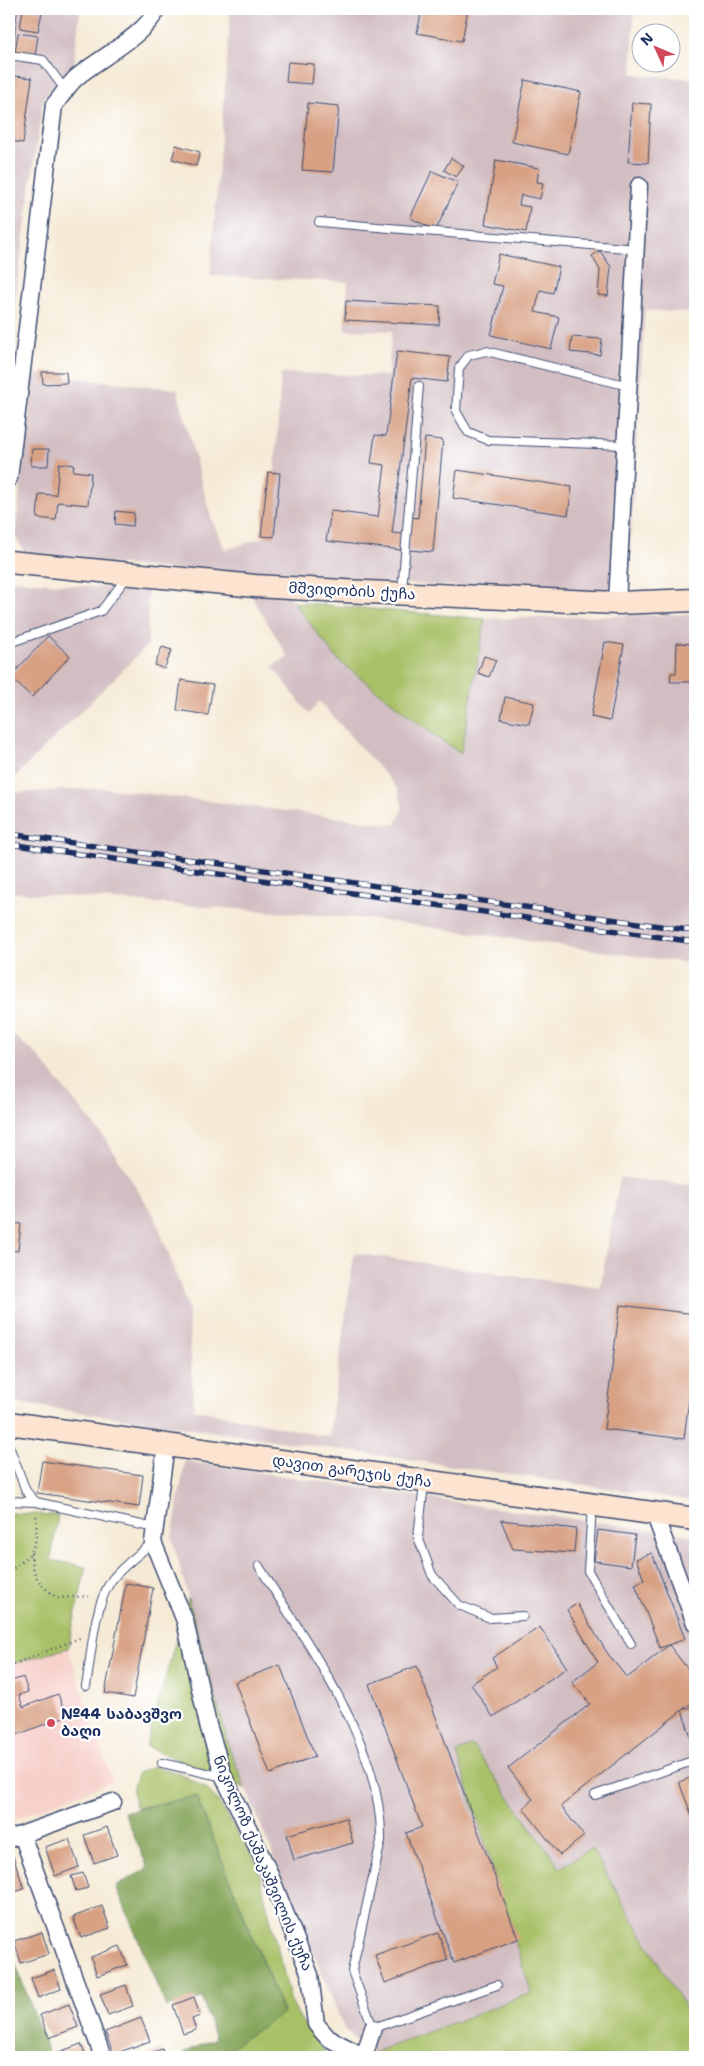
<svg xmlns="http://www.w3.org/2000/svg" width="704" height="2066" font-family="'Shantell Sans','Noto Sans Georgian',sans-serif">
	<rect width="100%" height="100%" fill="#fff"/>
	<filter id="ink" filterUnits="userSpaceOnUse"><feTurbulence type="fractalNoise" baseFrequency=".02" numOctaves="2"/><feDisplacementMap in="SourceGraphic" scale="10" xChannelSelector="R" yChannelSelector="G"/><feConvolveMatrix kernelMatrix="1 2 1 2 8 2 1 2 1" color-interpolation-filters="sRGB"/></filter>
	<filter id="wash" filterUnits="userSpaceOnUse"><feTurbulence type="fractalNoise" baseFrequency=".0096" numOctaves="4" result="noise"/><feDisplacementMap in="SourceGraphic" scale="20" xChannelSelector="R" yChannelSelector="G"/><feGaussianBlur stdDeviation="1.12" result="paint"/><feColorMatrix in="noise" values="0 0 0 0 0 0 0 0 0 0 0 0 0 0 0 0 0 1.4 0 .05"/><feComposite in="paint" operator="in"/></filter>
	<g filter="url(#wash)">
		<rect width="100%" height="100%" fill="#f5ead5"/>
		<path fill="#f7d0cb" d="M68,1648l44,133 -103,40v-156z"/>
		<path fill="#d2bec2" d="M9,9h71l-6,54 -31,36 -34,243z
			M231,9h403l-2,65 63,5v234l-50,-3 -18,285 -238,-12 -117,-14 21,33 168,151 24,-134 210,-5v350l-325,-45 -361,-27v-99l94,-5 293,37 7,-18 -6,-19 -78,-87 -10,13 -37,-48 16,-9 -49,-82 -201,-18 -14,-6 -9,-15 19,-162 143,15 34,129 14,32 46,-15 10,-162 107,3 4,-45 -47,-1 3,-48 -138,-6z
			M9,580l139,11v54l-139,138z
			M9,1031l28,24 69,85 49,77 33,91 6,101 135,28 25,-184 246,35 20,-111 75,9v315l-686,-99z
			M185,1461l302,46 208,29v489l-104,-176 -31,20 -88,-124 -15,8 74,240 -158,60 -28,-23 -115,-280 -58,-212z"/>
		<path fill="#a8c066" stroke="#627862" d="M293,602l192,17 -24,134 -22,-14 -100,-78z
			M9,1513l49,2 -7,45 35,7 -18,81 -59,17z
			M188,1598l42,152 15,38 -99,-42z
			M472,1745l88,123 31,-20 104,177v32h-320l-2,-4 158,-60 -74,-240z
			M154,1766l24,7 28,15 11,12 39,61 35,141 10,18 28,37h-96l-3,-9 53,-36 -87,-216 -59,12c-6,-15 -6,-20 1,-35z"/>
		<path fill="#86a65b" stroke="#506a5c" d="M196,1796l87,217 -53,35 3,9h-48l-2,-4 32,-14 -13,-41 -36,9 -50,-121 32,-18 -24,-56z
			M9,1946l41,111h-41z"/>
		<g id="blocks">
			<path fill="#d8a184" d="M23,9l19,3 -4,19 -18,-3z
				M422,9h46l-6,32 -45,-8z
				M18,33l20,3 -3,20 -20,-3z
				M288,62l26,2 -2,20 -26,-2z
				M15,76l17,2 -9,65 -14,-2v-23z
				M525,80l56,12 -13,62 -56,-12z
				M308,103l31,3 -6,66 -31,-2z
				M632,103l19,1 -3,59 -20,-1z
				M176,145l24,7 -4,14 -24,-7z
				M451,158l13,8 -8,11 -12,-7z
				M496,160l43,8 -2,14 6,1 -3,16 -19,-4 -2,10 11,2 -4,25 -41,-8z
				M432,171l26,11 -22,48 -26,-12z
				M600,251l11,16 -3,29 -10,-1 2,-25 -8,-14z
				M499,254l60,13 -6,26 -13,-3 -5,22 24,5 -8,32 -60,-14 12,-49 -11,-2z
				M346,301l94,5 -1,19 -94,-5z
				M572,337l30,2 -2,16 -30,-3z
				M397,351l53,6 -3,25 -35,-4 -20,155 11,1 -2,16 -75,-9 5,-30 47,6 7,-52 -14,-2 4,-28 11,1z
				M42,372h24l1,11 -24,1z
				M425,438l18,2 -10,112 -24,-2 3,-33 6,1z
				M32,449h17l-1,17h-17z
				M59,463l15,2 -1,6 18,2 -3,32 -30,-3 -2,18 -19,-2 2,-24 17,1z
				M457,470l115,17 -4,28 -115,-17z
				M268,472l12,1 -6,64 -13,-1z
				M116,511l18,2 -1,13 -18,-2z
				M48,636l22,20 -38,41 -22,-20z
				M605,642l19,3 -14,76 -19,-4z
				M677,643l18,1v38h-25l1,-9h5z
				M162,647l10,3 -8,19 -9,-4z
				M484,656l12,4 -7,17 -11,-4z
				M181,680l32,5 -5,30 -31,-5z
				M505,697l29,6 -5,21 -28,-5z
				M9,1223l12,1 -3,27 -9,-1z
				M620,1305l75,9v38l-11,87 -80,-10z
				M42,1461l101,14 -4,32 -102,-14z
				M501,1520l75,9 -2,24 -61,-4z
				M598,1530l37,5 -4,31 -37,-5z
				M652,1553l33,86 -25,9 -25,-64 9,-4 -8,-21z
				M126,1583l27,5 -20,110 -28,-5z
				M577,1604l31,50 19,24 42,-33 26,33v22l-134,106 23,30 -24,19 -37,-47 10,-9 -25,-31 82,-64 -18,-22 26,-20 -31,-52z
				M540,1627l27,41 -74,49 -22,-33 26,-17 -5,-9z
				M280,1665l35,91 -45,18 -35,-92z
				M417,1666l101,273 -64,24 -48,-130 16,-6 -53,-143z
				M23,1677l5,15 -9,3 4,12 35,-13 8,22 -57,22v-56z
				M695,1706v34l-3,1 -10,-31z
				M695,1776v48l-16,-42z
				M346,1818l7,25 -59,17 -7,-25z
				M107,1827l10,28 -23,8 -10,-28z
				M69,1839l10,28 -24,9 -10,-29z
				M13,1856l11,33 -15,5v-37z
				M83,1873l5,15 -12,3 -5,-15z
				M102,1906l8,22 -29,10 -8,-21z
				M42,1932l7,22 -28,9 -7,-22z
				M438,1933l10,27 -63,23 -10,-28z
				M120,1946l7,19 -30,11 -6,-19z
				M54,1970l7,19 -23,9 -7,-20z
				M126,1985l7,21 -25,9 -8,-21z
				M194,1997l6,19 -8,3 4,11 -13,4 -10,-29z
				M69,2004l9,23 -29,11 -9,-23z
				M141,2018l9,23 -36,13 -9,-22z
				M81,2044l5,13h-28l-2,-4z
				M162,2049l3,8h-17l-1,-3z"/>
		</g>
	</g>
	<g filter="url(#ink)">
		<use href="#blocks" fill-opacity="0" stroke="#3c4b70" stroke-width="1"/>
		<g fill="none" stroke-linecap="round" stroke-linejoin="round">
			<defs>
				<path id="service" d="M9,44l4,-35
					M9,55l34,5 23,31
					M319,222l318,27
					M625,445l-137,-5 -20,-8 -12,-21 3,-43 10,-13 17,-4 143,35
					M402,591l17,-205
					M9,643l92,-32 26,-34
					M9,1446l17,45 10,11 119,26
					M424,1484l-6,53 14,38 27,30 31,13 33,-2
					M9,1501l27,1
					M592,1506l-4,65 43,73
					M259,1566c49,80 124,179 122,275l-29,130 21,57 124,-43
					M86,1686c6,-32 7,-78 25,-105 9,-13 30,-28 42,-39
					M162,1763l62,14
					M595,1795l100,-35"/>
				<path id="minor" d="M9,478l45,-373c8,-9 14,-20 23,-28 21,-18 70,-43 80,-68
					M617,603l22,-417
					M166,1445l-13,97 32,79 23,104 16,52 44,93 42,105 6,49 12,14 35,18
					M654,1513l41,110
					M22,1835l81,222
					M9,1839l104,-37
					M364,2057l9,-29"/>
				<path id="secondary" d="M9,562l246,24 88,5 274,12 78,-3
					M9,1423l686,96"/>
			</defs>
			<use href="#service" stroke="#3c4b70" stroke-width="10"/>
			<use href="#minor" stroke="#3c4b70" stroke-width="19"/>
			<use href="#secondary" stroke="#3c4b70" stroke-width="25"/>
			<path stroke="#3c4b70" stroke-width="2.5" stroke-dasharray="1 4" stroke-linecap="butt" d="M31,1553c3,26 6,29 26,45l35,-2
				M9,1571c27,-17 29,-28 27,-59
				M9,1666l73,-29"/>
			<use href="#service" stroke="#fff" stroke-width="8"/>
			<use href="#minor" stroke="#fff" stroke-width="16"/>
			<use href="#secondary" stroke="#fde4d1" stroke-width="22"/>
			<defs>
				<path id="rail" d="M9,834l686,97
					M9,844l686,98"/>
			</defs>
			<use href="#rail" stroke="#1b2f5e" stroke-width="5.5"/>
			<use href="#rail" stroke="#fff" stroke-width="4" stroke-dasharray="11" stroke-linecap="butt"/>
		</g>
	</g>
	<circle fill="#d1495b" stroke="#fff" stroke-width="2" cx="51" cy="1723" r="5"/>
	<g text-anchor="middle" stroke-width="4.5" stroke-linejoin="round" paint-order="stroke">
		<g font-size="15" fill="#1b2f5e" stroke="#fff">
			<text transform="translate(352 591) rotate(3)" y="5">მშვიდობის ქუჩა</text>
			<text transform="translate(352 1471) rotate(8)" y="5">დავით გარეჯის ქუჩა</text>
			<text transform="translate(263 1863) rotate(67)" y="5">ნიკოლოზ ქაშაკაშვილის ქუჩა</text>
		</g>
		<g font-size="15" font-weight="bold" fill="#1b2f5e" stroke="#fff" text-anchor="start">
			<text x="61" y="1719">№44 საბავშვო<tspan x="61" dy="17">ბაღი</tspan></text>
		</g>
	</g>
	<rect width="704" height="2066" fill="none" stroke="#fff" stroke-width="30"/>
	<g transform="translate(656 48) rotate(314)"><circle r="24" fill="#ffffff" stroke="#a4acbf"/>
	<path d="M0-4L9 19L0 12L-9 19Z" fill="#d1495b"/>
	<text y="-8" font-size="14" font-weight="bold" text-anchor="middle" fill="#1b2f5e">N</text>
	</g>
</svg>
